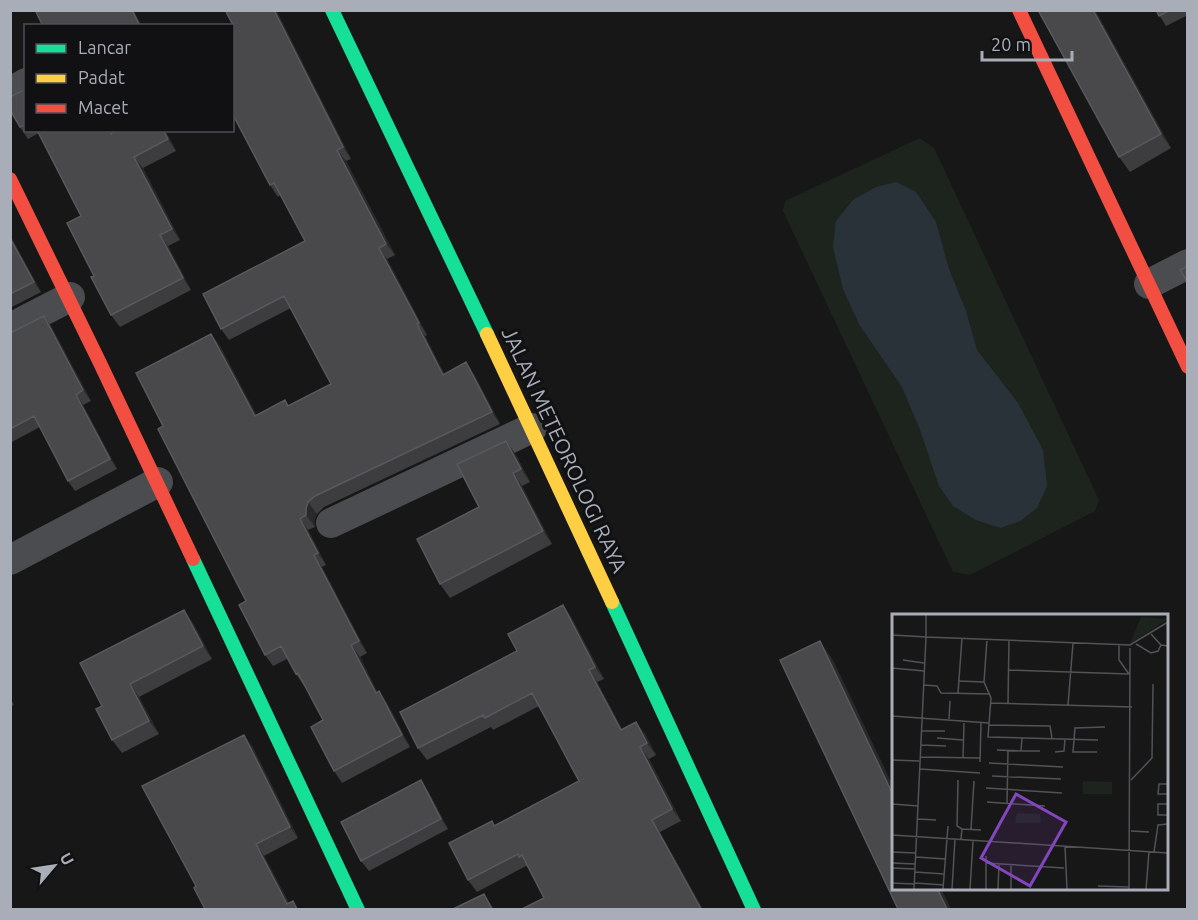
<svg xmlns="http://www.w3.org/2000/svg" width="1198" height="920" font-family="Ubuntu,sans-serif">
	<rect width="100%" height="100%" fill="#171717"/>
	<path fill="#1d241e" d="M920,138l14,10 165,352 -4,11 -125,64 -17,-3 -170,-361 2,-10z"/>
	<path fill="#2a3239" d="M896,182l20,10 20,30 13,47 17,42 11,39 41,53 25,47 4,36 -10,22 -17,13 -19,7 -25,-8 -23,-14 -14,-20 -20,-59 -17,-40 -43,-63 -16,-35 -10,-42 3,-26 17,-21 23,-13z"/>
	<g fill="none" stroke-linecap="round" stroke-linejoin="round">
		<path stroke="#4b4c50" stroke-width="30" d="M10,92l16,-9
			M1149,284l39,-20
			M10,328l60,-31
			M331,523l201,-95
			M10,560l148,-78"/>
		<path stroke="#16e098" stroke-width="14" d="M332,10l155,324
			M193,559l165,351
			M612,602l142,308"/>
		<path stroke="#ffcf43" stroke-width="14" d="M487,334l125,268"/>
		<path stroke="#f24e42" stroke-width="14" d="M1019,10l169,357
			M10,179l89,182 94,198"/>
	</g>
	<path fill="#3d3d3f" d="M276,10l75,149 -5,2 49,94 -8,4 40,76 -2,1 19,38h30l26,50 -176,83 -7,7 -3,7 1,6 -7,3 18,35 -4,2 45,86 -7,4 17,35 10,11 23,44 -68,36 -8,-12 -11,-51 -18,-35 -1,1 -8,-12 -9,-15 -14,7 -8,-11 -19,-54 -83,-175 48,-92 9,12 36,69 29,-15 4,6 42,-22 -40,-76 -62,32 -8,-11 84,-88 -25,-46 -2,2 -8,-12 -37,-160z
		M1095,10l76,138 -41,24 -11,-15z
		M1156,10h32v5l-22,11z
		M26,89v41h86l1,3 4,-3h48l11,21 -33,17 37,72 -12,6 23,44 -71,37 -9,-12 -17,-39 -13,-60 -42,-83 -11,6 -8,-12z
		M10,235l31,57 -31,16z
		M44,316l7,10 40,75 -8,4 34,64 -42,22 -7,-10 -28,-54 -30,16v-110z
		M516,455l14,27 -8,4 30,58 -102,54 -10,-14 39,-77z
		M563,605l8,12 33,62 -7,3 25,47 14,-7 9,12 11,21 -7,4 32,62 -21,11 -116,66 -16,-30 -2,-2 -49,26 -9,-12 24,-59 3,5 84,-45 -40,-75 -46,24 -2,-3 -64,33 -9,-12z
		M193,623l19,36 -73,38 20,37 -37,19 -10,-13 -10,-34z
		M10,698l4,7 -4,2z
		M252,746l46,92 -34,18 25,47 10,6 -103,-23z
		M421,780l7,11 20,38 -79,42 -8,-10z"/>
	<path fill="#29292a" d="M132,10l2,1 8,15h-2z
		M274,10h2l75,149 -8,-12z
		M1093,10h2l76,138 -10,-14z
		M163,130h2l11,21 -8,-12z
		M337,150l9,11 49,94 -9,-11z
		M134,157l9,11 37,72 -8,-11z
		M10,235l31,57 -7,-10 -24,-44z
		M160,235l8,11 23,44 -8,-12z
		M379,248l8,11 40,76 -8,-12z
		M44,316l7,10 40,75 -8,-11z
		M417,324l8,12 26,50 -8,-11z
		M211,334l9,12 43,81 -8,-11z
		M466,362l8,12 26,50 -8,-12z
		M76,395l7,10 34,64 -7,-10z
		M506,441l10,14 14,27 -9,-13z
		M513,473l9,13 30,58 -9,-13z
		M308,502l9,12 -3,7 1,6 -9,-12v-6z
		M300,519l8,11 18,35 -8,-12z
		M314,555l8,12 45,86 -8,-12z
		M563,605l8,12 33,62 -9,-12z
		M184,610l9,13 19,36 -9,-13z
		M820,641l13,19 61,128v9z
		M351,645l9,12 24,48 -8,-12z
		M589,670l8,12 32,60 -8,-12z
		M130,684l9,13 20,37 -10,-13z
		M379,691l8,12 23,44 -8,-12z
		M636,722l9,12 11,21 -9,-12z
		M244,735l8,11 46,92 -8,-11z
		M640,747l9,12 32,62 -9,-12z
		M421,780l7,11 20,38 -7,-10z
		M652,820l8,12 43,77h-2z
		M256,844l8,12 28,53 -5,-5z
		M937,888h4l10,21h-4z
		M484,894l10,15h-2z"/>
	<path fill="#49494c" stroke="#58595d" stroke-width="1.5" d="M35,10h97l8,16h-97z
		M225,10h49l69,137 -6,3 49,94 -7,4 40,75 -2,1 26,51 23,-13 26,50 -177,84 -7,6 -2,7v6l-6,4 18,34 -4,2 45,86 -8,4 25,48 3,-2 23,44 -68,36 -23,-44 12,-7 -25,-47 -2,1 -15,-28 -16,9 -26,-50 7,-4 -88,-172 5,-3 -27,-53 75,-39 44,82 30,-16 3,6 43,-22 -47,-88 -63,33 -18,-35 102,-53 -31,-58 -4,2 -38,-72 1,-88z
		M1038,10h55l68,124 -42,23z
		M1156,10h14l-11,6z
		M26,89v35l-6,3 -10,-17v-13z
		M37,130h73l1,4 6,-4h46l5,9 -34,18 38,72 -12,6 23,43 -72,37 -20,-38 3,-1 -27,-53 14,-7z
		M10,238l24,44 -24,12z
		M1188,266v17l-8,-13z
		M44,316l39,74 -7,5 34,64 -42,22 -34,-65 -24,13v-96z
		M506,441l15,28 -8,4 30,58 -103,53 -23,-45 62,-32 -22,-43z
		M563,605l32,62 -6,3 32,60 15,-8 11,21 -7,4 32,62 -20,11 49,89h-179l22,-11 -22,-43 -3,2 -1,-3 -50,26 -19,-37 43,-22 2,5 85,-45 -47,-88 -47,25 -2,-3 -65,33 -18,-36 117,-61 -9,-17z
		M184,610l19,36 -73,38 19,37 -37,19 -16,-31 6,-3 -22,-43z
		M820,641l74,156v91h43l10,21h-49l-118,-249z
		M244,735l46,92 -34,17 31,60 6,-3 4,8h-92l-11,-21 2,-2 -54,-100z
		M421,780l20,39 -80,42 -20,-39z
		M484,894l8,15h-39z"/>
	<g text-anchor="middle" stroke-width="6" stroke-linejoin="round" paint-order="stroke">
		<g font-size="21" fill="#a8adb8" stroke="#111113">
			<text transform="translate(564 450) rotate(65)" y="7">JALAN METEOROLOGI RAYA</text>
		</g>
	</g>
	<g transform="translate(892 614)">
		<rect width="276" height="276" fill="#171717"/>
		<path d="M249,3l27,2 -38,25zM191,167l29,1v12h-29zM125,199l23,1 1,9h-26z" fill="#1d241e"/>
		<path fill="none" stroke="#515357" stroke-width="1.5" d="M34,1v22l204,8 38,-23M259,20l10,11 7,1M0,21l34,2 -12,252M95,25l-3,43 7,16 -3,39 110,3M244,30l15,9 7,-2 3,-6M227,31v15l10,14M11,46l21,3M0,54l32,3M116,56l121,4M66,67l26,1M32,71l13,1 4,7 49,1M66,79l4,-55M98,89l142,4M116,89l1,-63M176,91l5,-62M0,102l97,7M57,105l1,-18M97,111l61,1 2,12M30,117h23M45,124l26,2M29,131l25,1M105,136l24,1 1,-13M129,137h19M163,138l9,-1 1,-12M205,138h-24l2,-24 30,-1M29,143l59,1M71,144l1,-35M0,146l27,1M88,148l1,-39M97,149l74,4M28,155l60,4M100,162l69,3M66,166l-1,46 5,3 -1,10M239,166l21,-22 1,-74M276,170h-9l-1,10h10M94,174l76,5M95,188l58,4M0,190l26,2M115,190l1,-53M276,190h-10v11h10M26,205l18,1M70,215l19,1M79,215l3,-48M239,217l18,1M0,221l276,18M173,232l2,43M0,238l23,1M262,238l4,-27 10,-1M24,243l30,2M0,249l23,1M94,249l78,5M0,254l23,1M23,258l29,2M0,269l22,1M23,269l29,2M206,272l31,1M51,275l5,-63M60,275l3,-50M78,275l3,-48M94,275v-33M106,275l1,-25M119,275v-25M237,275l1,-241M254,275l3,-37"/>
		<path fill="#8446be" fill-opacity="0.15" stroke="#8446be" stroke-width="3" d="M124,180l50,28 -36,64 -49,-28z"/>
		<rect width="276" height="276" fill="none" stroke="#a8adb8" stroke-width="3"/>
	</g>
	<rect width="1198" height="920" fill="none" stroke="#a8adb8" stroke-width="24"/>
	<rect x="24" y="24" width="210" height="108" fill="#111113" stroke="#4d4f55" stroke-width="1.5"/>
	<rect x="36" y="44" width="30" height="9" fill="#16e098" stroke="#4d4f55" stroke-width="1.5"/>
	<text x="78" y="54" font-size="18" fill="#a8adb8">Lancar</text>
	<rect x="36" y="74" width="30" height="9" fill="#ffcf43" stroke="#4d4f55" stroke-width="1.5"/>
	<text x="78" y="84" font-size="18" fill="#a8adb8">Padat</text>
	<rect x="36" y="104" width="30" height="9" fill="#f24e42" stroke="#4d4f55" stroke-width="1.5"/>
	<text x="78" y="114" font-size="18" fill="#a8adb8">Macet</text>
	<g transform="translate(54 866) rotate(61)" stroke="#111113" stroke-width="4.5" paint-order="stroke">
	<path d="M0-4.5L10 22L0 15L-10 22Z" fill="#a8adb8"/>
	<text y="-9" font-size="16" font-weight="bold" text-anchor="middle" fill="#a8adb8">U</text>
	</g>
	<path d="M982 51v9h90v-9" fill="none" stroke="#a8adb8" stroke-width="3"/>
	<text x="991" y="51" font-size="18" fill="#a8adb8" stroke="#111113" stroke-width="4.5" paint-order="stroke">20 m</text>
</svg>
